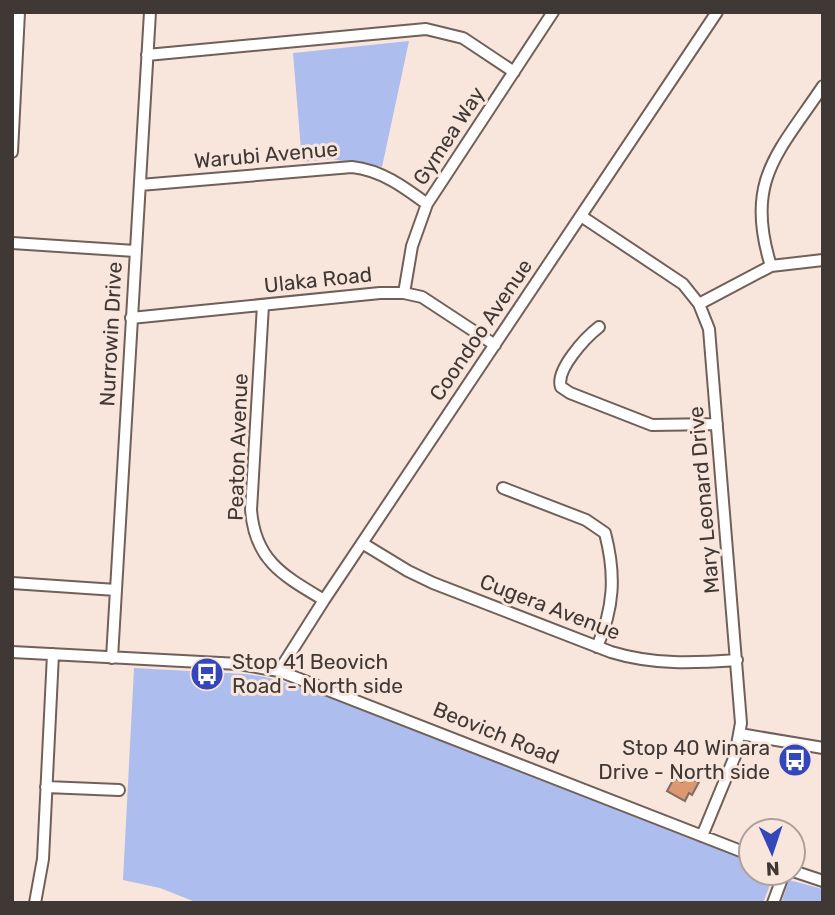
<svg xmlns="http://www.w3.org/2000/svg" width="835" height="915" font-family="Rubik,sans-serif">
	<rect width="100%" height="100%" fill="#f8e6dc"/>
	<path fill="#adbdee" d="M409,41l-27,126 -51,-8 -29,3 -9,-109z
		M134,668l111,6 20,3 51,14 435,169v13h19l3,4 -10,26h-565l-38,-15 -37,-8z
		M789,880l34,9v14h-42z"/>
	<path fill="#de9870" stroke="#7d6d64" stroke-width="2" d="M687,773l9,4 -2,3 5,2 -7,13 -3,-2 -4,8 -18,-10 7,-13 8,4z"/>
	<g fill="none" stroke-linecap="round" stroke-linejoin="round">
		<defs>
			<path id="minor" d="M147,55l279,-26 37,9 51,34
				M12,152l7,-140
				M140,185l212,-18c29,3 52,20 75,37
				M581,216l102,68 16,20 10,25 32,394 -6,33 -33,80
				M12,243l123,8
				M771,266c-27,-85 7,-113 52,-180
				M404,293l8,-47 15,-42 126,-192
				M699,304l72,-38 52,-6
				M263,305l-12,205c4,51 33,66 73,90
				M131,318l249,-25h24l18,4 73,48
				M599,327c-13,10 -44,43 -38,60l9,6 82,32 65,-1
				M503,488l83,32 19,13c11,42 9,75 -8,114
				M362,543l46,28 25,12 178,69c42,13 83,11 126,8
				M12,583l104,7
				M12,652l227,12 40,7 472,184
				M112,658l38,-646
				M279,671l45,-71 393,-588
				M740,734l83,14
				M46,787l73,3
				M793,871l30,10
				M35,903l8,-44 10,-205
				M773,903l11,-30"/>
		</defs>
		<use href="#minor" stroke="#706058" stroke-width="14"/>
		<use href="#minor" stroke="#fff" stroke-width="10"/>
	</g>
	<defs>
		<symbol id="bus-disc" viewBox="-11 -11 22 22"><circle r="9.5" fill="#3447ba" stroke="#f8e6dc"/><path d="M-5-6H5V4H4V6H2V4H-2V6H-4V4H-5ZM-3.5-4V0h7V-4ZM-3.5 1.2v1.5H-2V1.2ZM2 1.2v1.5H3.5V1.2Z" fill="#fff"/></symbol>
	</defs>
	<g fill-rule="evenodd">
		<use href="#bus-disc" x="188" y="655" width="38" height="38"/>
		<use href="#bus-disc" x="776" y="741" width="38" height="38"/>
	</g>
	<g text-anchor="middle" stroke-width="6" stroke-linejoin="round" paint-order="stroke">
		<g font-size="21" fill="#3f3834" stroke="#f8e6dc">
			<text transform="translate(449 136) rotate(-57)" y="7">Gymea Way</text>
			<text transform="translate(266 155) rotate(-5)" y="7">Warubi Avenue</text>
			<text transform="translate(318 280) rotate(-6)" y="7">Ulaka Road</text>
			<text transform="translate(481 330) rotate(-56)" y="7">Coondoo Avenue</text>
			<text transform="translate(111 334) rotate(-87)" y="7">Nurrowin Drive</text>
			<text transform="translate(238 447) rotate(-88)" y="7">Peaton Avenue</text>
			<text transform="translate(704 500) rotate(-95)" y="7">Mary Leonard Drive</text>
			<text transform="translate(550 607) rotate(21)" y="7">Cugera Avenue</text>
			<text transform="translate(496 733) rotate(22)" y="7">Beovich Road</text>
		</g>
		<g font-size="21" fill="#3f3834" stroke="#f8e6dc" text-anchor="start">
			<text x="232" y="669">Stop 41 Beovich<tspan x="232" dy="24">Road - North side</tspan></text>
			<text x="770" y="755" text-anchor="end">Stop 40 Winara<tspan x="770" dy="24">Drive - North side</tspan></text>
		</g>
	</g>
	<rect width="835" height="915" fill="none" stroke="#3f3834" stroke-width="28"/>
	<g transform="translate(772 852) rotate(177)"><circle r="33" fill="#f8e6dc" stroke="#aea099" stroke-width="2"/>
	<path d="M0-5L12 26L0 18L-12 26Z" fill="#3447ba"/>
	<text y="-10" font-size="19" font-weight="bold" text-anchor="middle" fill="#3f3834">N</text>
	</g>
</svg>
